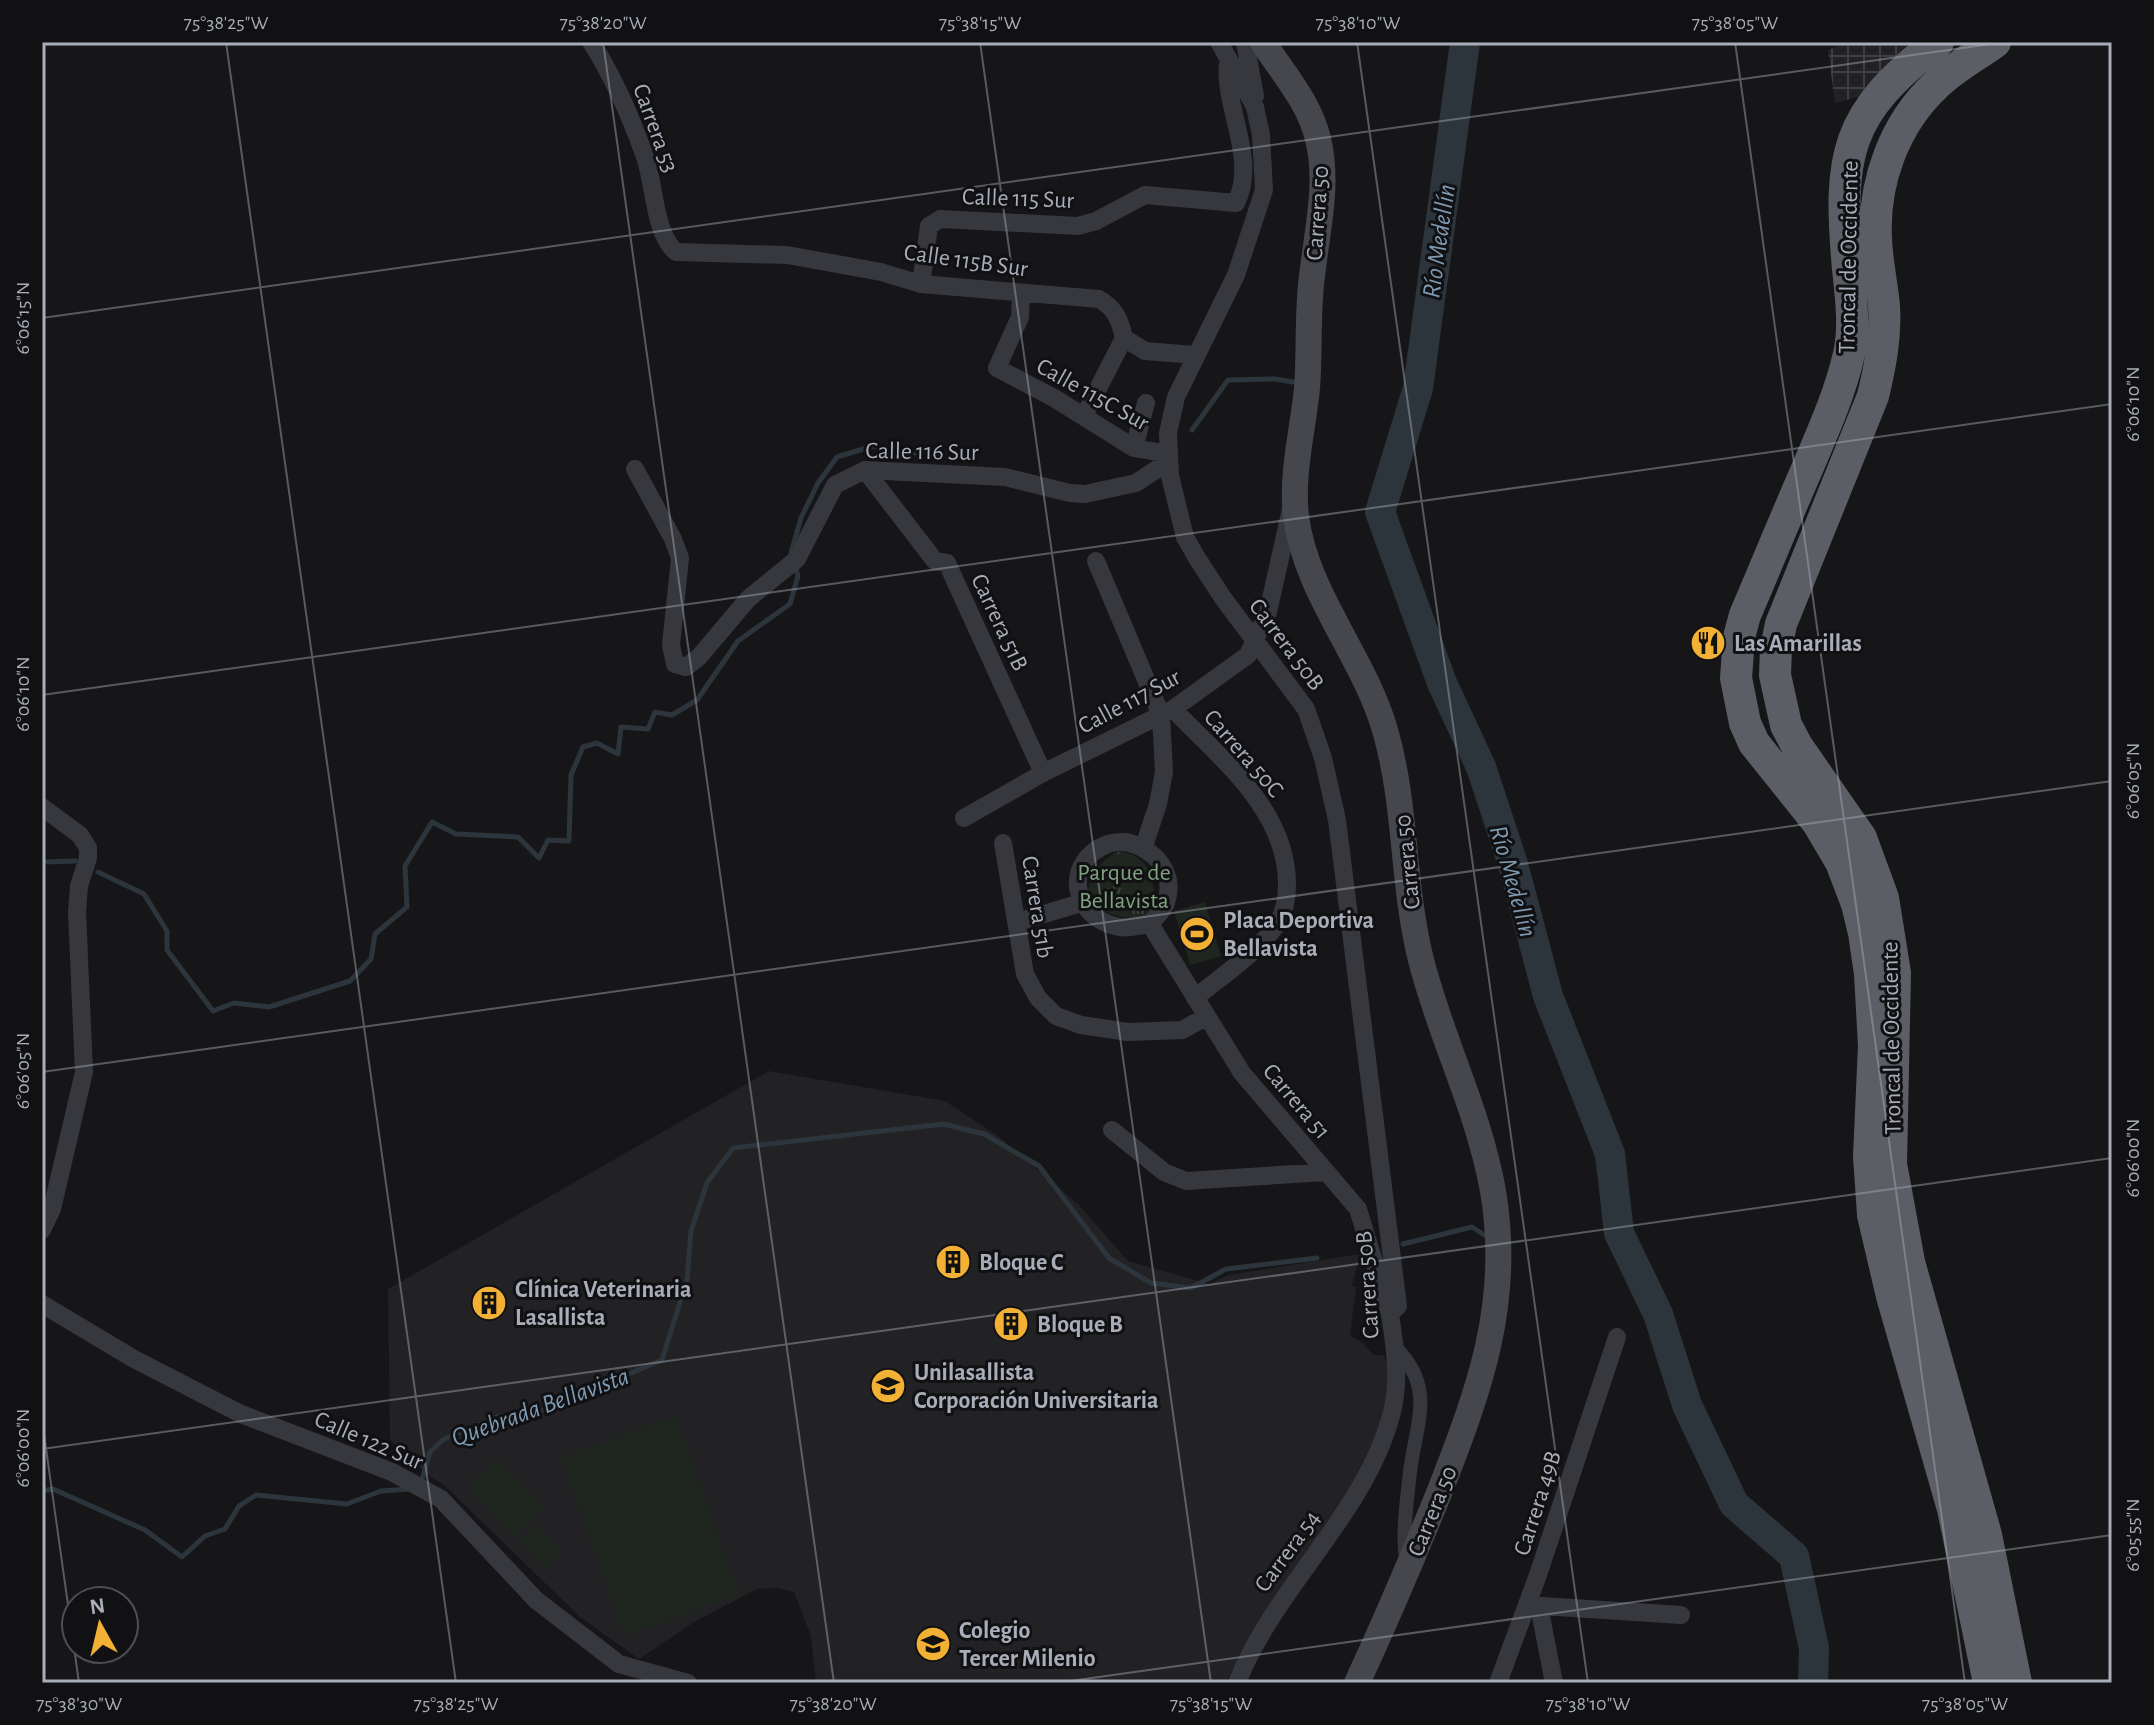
<svg xmlns="http://www.w3.org/2000/svg" width="2154" height="1725" font-family="'Alegreya Sans',sans-serif">
	<defs>
		<pattern id="industrial-grid" width="8" height="8" patternUnits="userSpaceOnUse" patternTransform="scale(2)"><rect width="8" height="8" fill="#222225"/><path d="M0 4h8M4 0v8" fill="none" stroke="#3f3f43"/></pattern>
		<pattern id="park-tufts" width="24" height="20" patternUnits="userSpaceOnUse" patternTransform="scale(2)"><rect width="24" height="20" fill="#1e261f"/><path d="M3 7l-1-3M5 7V3M7 7l1-3M15 17l-1-3M17 17v-4M19 17l1-3" fill="none" stroke="#3c433d"/></pattern>
	</defs>
	<rect width="100%" height="100%" fill="#161618"/>
	<path fill="#222225" d="M769,1071l176,30 54,36 79,67 50,57 82,23 18,-9 132,-21 -8,32 4,1 -6,49 12,6 12,13h9l6,11 -3,40 -11,36 -18,39 -97,138 -34,64h-410l-5,-47 -17,-44 -16,-4 -21,1 -63,33 -55,37 -59,-42 -136,-132 -15,-9 -39,-36 -2,-151z"/>
	<path fill="url(#industrial-grid)" d="M1834,42h83l-52,53 -30,8 -7,-53 8,-3z"/>
	<path fill="url(#park-tufts)" d="M1117,852c25,1 36,17 37,42 1,5 1,14 -2,18 -8,12 -45,3 -54,-4 -5,-3 -8,-10 -11,-15 4,-19 13,-32 30,-41z"/>
	<path fill="#1e261f" d="M1205,902l16,54 -31,9 -16,-54z
		M676,1416l63,179 -115,41 -63,-179z
		M497,1458l48,49 -31,30 -48,-49z
		M536,1526l26,25 -17,17 -26,-25z"/>
	<g fill="none" stroke-linecap="round" stroke-linejoin="round">
		<path stroke="#2c353c" stroke-width="5" d="M1192,430l36,-50 47,-1 18,3
			M791,553l10,-35 17,-35 19,-26 36,-11 49,8
			M42,862l33,-1
			M98,872l46,22 23,37v19l46,61 21,-8 35,4 81,-26 21,-22 4,-25 32,-27 -2,-41 27,-44 24,12 62,3 21,21 9,-18 21,1 2,-66 12,-28 14,-4 21,11 3,-27 27,2 7,-17 17,3 25,-15 41,-59 52,-37 8,-28 -3,-11
			M1403,1244l69,-17 17,11
			M418,1483l5,-6 7,-25 14,-13 55,-23 44,-6 119,-50 25,-80 4,-49 16,-48 26,-35 210,-24 41,10 55,32 70,92 42,25 40,5 35,-19 91,-11
			M42,1491l11,-2 92,41 37,27 23,-21 20,-7 14,-23 17,-11 91,9 34,-13 29,-2"/>
		<path stroke="#2c353c" stroke-width="30" d="M1465,42l-47,346 -38,124 62,171 39,84 32,97 35,132 62,158 9,79 39,81 29,91 47,99 60,52 20,92 -1,35"/>
		<path stroke="#37383d" stroke-width="14" d="M1396,1348c40,41 20,74 14,124 -3,28 -8,60 -4,88"/>
		<path stroke="#37383d" stroke-width="18" d="M591,42c22,34 39,73 53,112 11,28 9,78 32,98l111,3 94,17 40,12 178,15c16,9 21,21 25,39l21,13 50,4
			M1219,42l36,65 6,28 3,55 -28,85 -60,122 -8,36 2,43 15,61 12,21 26,40 83,111 17,49 14,62 61,486 -8,8c5,32 10,66 2,98 -26,102 -117,174 -155,271
			M1245,42l10,54
			M921,284l8,-58 11,-7 138,7 18,-5 49,-26 91,8c22,-43 -13,-98 -8,-139
			M1021,293l-1,24 -23,51 57,30 80,50 35,6
			M1084,416l40,-78
			M1134,448l12,-45
			M635,469l38,70 7,19 -9,87 4,19 11,3 13,-10 49,-58 49,-40 38,-74 30,-15 140,7 65,16 15,1 51,-11 33,-22
			M865,470l70,91 12,2 96,210
			M1096,561l65,154 3,57 -6,32 -14,42
			M1173,709c48,50 114,101 114,175 0,15 -2,28 -10,40 -21,30 -54,51 -82,74
			M42,807l38,28 8,13v10l-9,28 -2,26 7,160 -32,137 -10,21
			M964,818l79,-45 130,-64 75,-54 20,-43 23,-103
			M1126,842c29,7 50,30 40,61 -3,8 -11,15 -16,21 -10,1 -21,5 -31,3 -48,-9 -57,-66 -11,-83 5,-2 13,-2 18,-2z
			M1003,843l22,131 13,24 18,18 25,9 47,7 54,-2 24,-13
			M1017,922l64,-19
			M1150,924l92,149 116,136 31,102
			M1112,1130l52,42 22,9 140,-9
			M42,1304l92,55 107,55 151,58 49,27 95,101 83,64 69,19
			M1527,1605l154,10
			M1539,1606l15,77
			M1498,1683l40,-108 79,-238"/>
		<path stroke="#45474d" stroke-width="26" d="M1263,42c20,32 46,59 55,97 11,44 -1,92 -6,137 -5,37 -2,74 -5,112 -4,42 -16,86 -11,128 9,76 68,141 89,214 22,76 17,155 36,230 20,79 58,151 72,231 19,112 -14,200 -54,302 -26,64 -53,127 -82,190"/>
		<path stroke="#5b5e65" stroke-width="32" d="M1938,42c-94,72 -100,113 -90,227 3,28 7,58 1,85 -9,40 -26,77 -42,115 -21,48 -41,97 -62,146l-6,22 -3,41 9,45 9,20 64,80 23,39 16,42 7,29 6,41 4,72 -5,110 4,59 19,81 61,213 36,174
			M1995,42c-19,14 -42,26 -59,43 -42,39 -63,98 -60,154 1,23 6,45 8,67 2,31 -4,61 -11,90l-92,228 -5,25 -1,26 11,50 11,21 64,92 22,60 12,75 -4,191 18,98 77,273 30,148"/>
	</g>
	<path fill="none" stroke="#a8adb8" stroke-width="2" stroke-opacity="0.45" d="M226,42l230,1641M603,42l231,1641M980,42l231,1641M1357,42l231,1641M1735,42l230,1641M42,318l1963,-276M42,695l2070,-291M42,1072l2070,-291M42,1420l37,263M42,1449l2070,-291M1056,1683l1056,-148"/>
	<defs>
		<symbol id="restaurant-disc" viewBox="-11 -11 22 22"><circle r="9.5" fill="#f2b134" stroke="#111113"/><path d="M-5-6h1v4h1v-4h1v4h1v-4h1v5L-1.5 .5V6h-2V.5L-5-1ZM5-6V6H3V1.5H1.5Q1.5-4 5-6Z" fill="#111"/></symbol>
		<symbol id="stadium-disc" viewBox="-11 -11 22 22"><circle r="9.5" fill="#f2b134" stroke="#111113"/><path d="M0-5a6.5 5 0 1 0 0 10a6.5 5 0 1 0 0-10ZM-3.5-1.8h7v3.6h-7Z" fill="#111"/></symbol>
		<symbol id="building-disc" viewBox="-11 -11 22 22"><circle r="9.5" fill="#f2b134" stroke="#111113"/><path d="M-4-6H4V6H1V3H-1V6H-4ZM-2.5-4.3h1.7v1.8h-1.7ZM.8-4.3h1.7v1.8H.8ZM-2.5-1h1.7V.8h-1.7ZM.8-1h1.7V.8H.8Z" fill="#111"/></symbol>
		<symbol id="university-disc" viewBox="-11 -11 22 22"><circle r="9.5" fill="#f2b134" stroke="#111113"/><path d="M0-5L7-2L0 1L-7-2ZM-4 1L0 2.5L4 1V4Q0 6-4 4Z" fill="#111"/></symbol>
		<symbol id="school-disc" viewBox="-11 -11 22 22"><circle r="9.5" fill="#f2b134" stroke="#111113"/><path d="M0-5L7-2L0 1L-7-2ZM-4 1L0 2.5L4 1V4Q0 6-4 4Z" fill="#111"/></symbol>
	</defs>
	<g fill-rule="evenodd">
		<use href="#restaurant-disc" x="1688" y="623" width="40" height="40"/>
		<use href="#stadium-disc" x="1177" y="914" width="40" height="40"/>
		<use href="#building-disc" x="933" y="1242" width="40" height="40"/>
		<use href="#building-disc" x="469" y="1283" width="40" height="40"/>
		<use href="#building-disc" x="991" y="1304" width="40" height="40"/>
		<use href="#university-disc" x="868" y="1366" width="40" height="40"/>
		<use href="#school-disc" x="913" y="1624" width="40" height="40"/>
	</g>
	<g text-anchor="middle" stroke-width="6" stroke-linejoin="round" paint-order="stroke">
		<g font-size="24" fill="#a8adb8" stroke="#111113">
			<text transform="translate(656 128) rotate(70)" y="8">Carrera 53</text>
			<text transform="translate(1018 198) rotate(2)" y="8">Calle 115 Sur</text>
			<text transform="translate(1317 213) rotate(-86)" y="8">Carrera 50</text>
			<text transform="translate(1848 257) rotate(-89)" y="8">Troncal de Occidente</text>
			<text transform="translate(966 260) rotate(8)" y="8">Calle 115B Sur</text>
			<text transform="translate(1093 394) rotate(29)" y="8">Calle 115C Sur</text>
			<text transform="translate(922 451) rotate(1)" y="8">Calle 116 Sur</text>
			<text transform="translate(1000 622) rotate(65)" y="8">Carrera 51B</text>
			<text transform="translate(1287 644) rotate(53)" y="8">Carrera 50B</text>
			<text transform="translate(1129 701) rotate(-28)" y="8">Calle 117 Sur</text>
			<text transform="translate(1244 753) rotate(49)" y="8">Carrera 50C</text>
			<text transform="translate(1407 862) rotate(-96)" y="8">Carrera 50</text>
			<text transform="translate(1038 907) rotate(81)" y="8">Carrera 51b</text>
			<text transform="translate(1891 1038) rotate(-91)" y="8">Troncal de Occidente</text>
			<text transform="translate(1297 1101) rotate(50)" y="8">Carrera 51</text>
			<text transform="translate(1367 1285) rotate(-94)" y="8">Carrera 50B</text>
			<text transform="translate(369 1440) rotate(23)" y="8">Calle 122 Sur</text>
			<text transform="translate(1537 1503) rotate(-72)" y="8">Carrera 49B</text>
			<text transform="translate(1432 1511) rotate(-68)" y="8">Carrera 50</text>
			<text transform="translate(1287 1551) rotate(-54)" y="8">Carrera 54</text>
		</g>
		<g font-size="24" font-weight="bold" fill="#a8adb8" stroke="#111113" text-anchor="start">
			<text x="1734" y="651">Las Amarillas</text>
			<text x="1223" y="928">Placa Deportiva<tspan x="1223" dy="28">Bellavista</tspan></text>
			<text x="979" y="1270">Bloque C</text>
			<text x="515" y="1297">Clínica Veterinaria<tspan x="515" dy="28">Lasallista</tspan></text>
			<text x="1037" y="1332">Bloque B</text>
			<text x="914" y="1380">Unilasallista<tspan x="914" dy="28">Corporación Universitaria</tspan></text>
			<text x="959" y="1638">Colegio<tspan x="959" dy="28">Tercer Milenio</tspan></text>
		</g>
		<g font-size="24" fill="#7fa381" stroke="#111113">
			<text x="1124" y="880">Parque de<tspan x="1124" dy="28">Bellavista</tspan></text>
		</g>
		<g font-size="26" font-style="italic" fill="#7f9bb3" stroke="#111113">
			<text transform="translate(1438 241) rotate(-82)" y="9">Río Medellín</text>
			<text transform="translate(1514 881) rotate(74)" y="9">Río Medellín</text>
			<text transform="translate(540 1406) rotate(-20)" y="9">Quebrada Bellavista</text>
		</g>
	</g>
	<rect width="2154" height="1725" fill="none" stroke="#111113" stroke-width="88"/>
	<g transform="translate(100 1625) rotate(352)"><circle r="38" fill="#111113" stroke="#4d4f55" stroke-width="2"/>
	<path d="M0-6L14 30L0 20L-14 30Z" fill="#f2b134"/>
	<text y="-12" font-size="22" font-weight="bold" text-anchor="middle" fill="#a8adb8">N</text>
	</g>
	<rect x="44" y="44" width="2066" height="1637" fill="none" stroke="#a8adb8" stroke-width="3"/>
	<g font-size="20" text-anchor="middle" fill="#a8adb8">
		<text x="226" y="29">75°38'25"W</text>
		<text x="603" y="29">75°38'20"W</text>
		<text x="980" y="29">75°38'15"W</text>
		<text x="1358" y="29">75°38'10"W</text>
		<text x="1735" y="29">75°38'05"W</text>
		<text transform="translate(22 318) rotate(-90)" y="7">6°06'15"N</text>
		<text transform="translate(2132 404) rotate(-90)" y="7">6°06'10"N</text>
		<text transform="translate(22 694) rotate(-90)" y="7">6°06'10"N</text>
		<text transform="translate(2132 781) rotate(-90)" y="7">6°06'05"N</text>
		<text transform="translate(22 1071) rotate(-90)" y="7">6°06'05"N</text>
		<text transform="translate(2132 1158) rotate(-90)" y="7">6°06'00"N</text>
		<text transform="translate(22 1448) rotate(-90)" y="7">6°06'00"N</text>
		<text transform="translate(2132 1535) rotate(-90)" y="7">6°05'55"N</text>
		<text x="79" y="1710">75°38'30"W</text>
		<text x="456" y="1710">75°38'25"W</text>
		<text x="833" y="1710">75°38'20"W</text>
		<text x="1211" y="1710">75°38'15"W</text>
		<text x="1588" y="1710">75°38'10"W</text>
		<text x="1965" y="1710">75°38'05"W</text>
	</g>
</svg>
